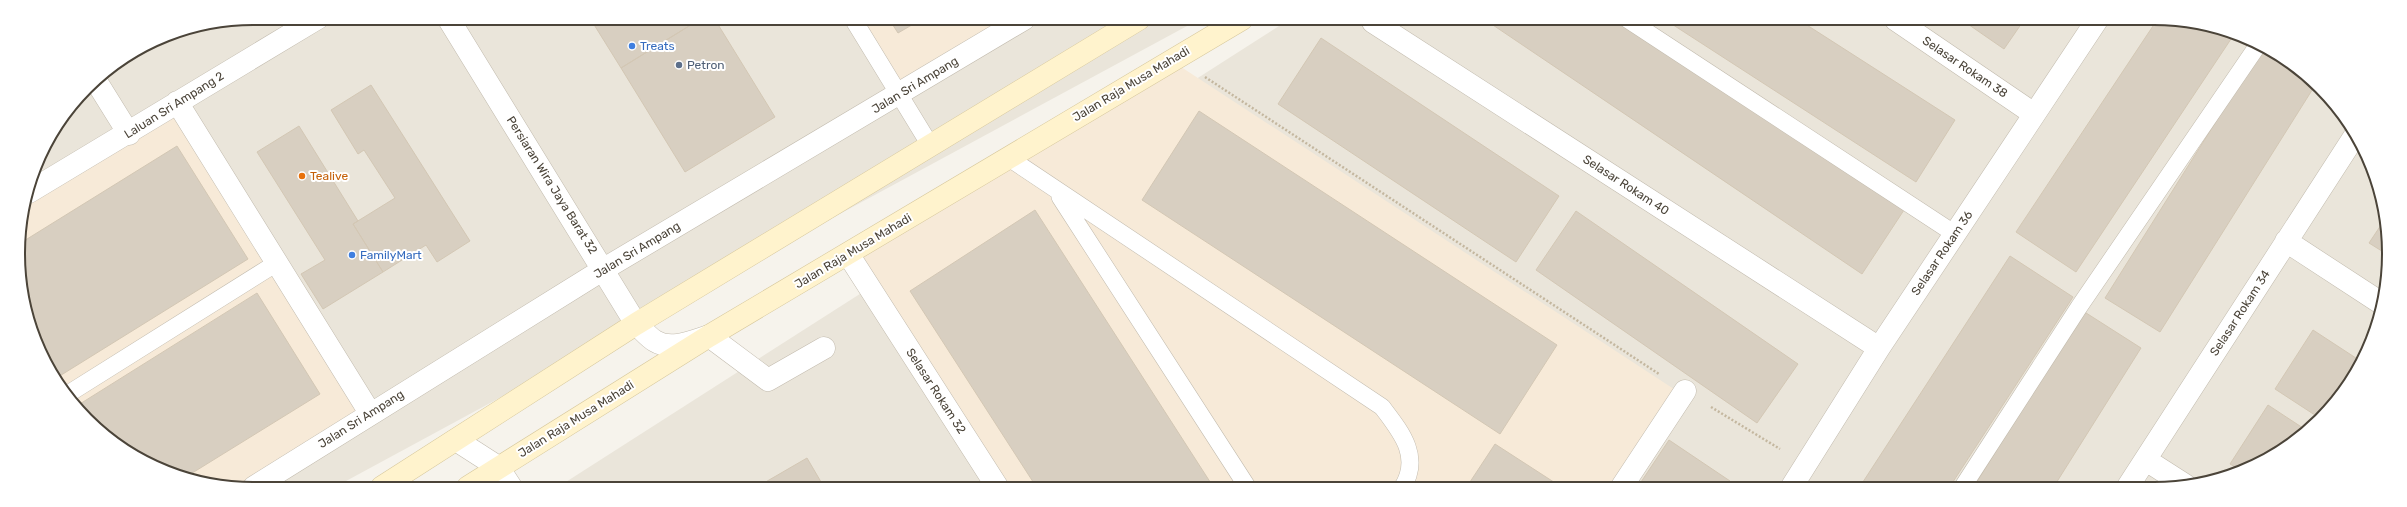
<svg xmlns="http://www.w3.org/2000/svg" width="2407" height="507" font-family="Rubik,sans-serif">
	<rect width="100%" height="100%" fill="#f6f3ec"/>
	<path fill="#eae5da" d="M253,18l947,1 -865,468h-112l-205,-249 18,-75 51,-76 77,-51z
		M1290,19l894,1 87,29 69,61 41,82 6,92 -22,73 -45,63 -76,51 -75,17 -1611,-1z"/>
	<path fill="#f7ead8" d="M844,19h167l-120,74z
		M1175,63l508,332 -61,93h-627l-147,-230z
		M178,103l196,314 -112,70h-39l-87,-29 -60,-49 -46,-80 -12,-91 10,-42z"/>
	<path fill="#d8cfc1" stroke="#d3c7b4" d="M601,18h101l-81,50 -28,-45z
		M702,18h12l61,99 -90,55 -64,-104z
		M889,19h33l-24,14z
		M1484,19h137l283,191 -42,64z
		M1664,19l135,1 156,100 -39,62z
		M1962,20h62l-20,29z
		M2157,20h27l49,16 -157,236 -60,-40z
		M1321,38l238,158 -43,66 -238,-158z
		M2263,47l8,2 43,38 -154,245 -55,-34z
		M371,85l99,156 -33,21 -11,-17 -43,27 -30,-48 42,-26 -31,-48 -6,4 -27,-44z
		M1199,111l358,234 -57,89 -358,-234z
		M299,126l59,95 -5,3 30,48 -60,37 -22,-35 24,-14 -68,-108z
		M177,146l71,113 -190,118 -28,-48 -11,-85z
		M1035,210l179,278h-177l-127,-197z
		M1576,211l222,153 -41,59 -221,-153z
		M2383,222l2,31 -16,-10z
		M2010,256l63,41 -124,191h-90z
		M257,293l63,101 -131,81 -53,-17 -60,-49 -1,-2z
		M2083,311l58,37 -88,140h-80z
		M2313,330l49,32 -41,57 -46,-30z
		M2268,405l38,25 -64,41 -12,-7z
		M1669,440l61,41 -5,7h-88z
		M1495,444l68,44h-97z
		M807,458l17,29h-67z"/>
	<g fill="none" stroke-linecap="round" stroke-linejoin="round">
		<defs>
			<path id="service" d="M853,19l77,126
				M1627,19l328,215
				M1009,158l373,249c19,25 40,50 20,81
				M1060,197l188,291
				M68,394l207,-130
				M1962,488l117,-181 179,-262"/>
			<path id="minor" d="M448,18l188,306c6,5 12,13 19,17 16,10 38,0 54,-5l59,44 56,-32
				M1896,20l138,94
				M1373,22l506,326
				M96,81l33,53
				M177,102l193,311
				M29,192l289,-174
				M2286,241l95,62
				M848,254l150,234
				M456,440l42,27 13,20
				M2146,460l39,25
				M254,487l350,-218 420,-250
				M1621,488l64,-97
				M1791,488l88,-140 218,-328
				M2127,488l227,-351"/>
			<path id="secondary" d="M382,487l254,-163 503,-305
				M468,487l241,-151 533,-317"/>
		</defs>
		<use href="#service" stroke="#c2bbae" stroke-width="18"/>
		<use href="#minor" stroke="#c2bbae" stroke-width="23"/>
		<use href="#secondary" stroke="#d6c79b" stroke-width="23"/>
		<path stroke="#c4b79f" stroke-width="2.5" stroke-dasharray="2 2" stroke-linecap="butt" d="M1205,77l454,297
			M1711,407l69,42"/>
		<use href="#service" stroke="#fff" stroke-width="17"/>
		<use href="#minor" stroke="#fff" stroke-width="22"/>
		<use href="#secondary" stroke="#fff3cd" stroke-width="22"/>
	</g>
	<g fill="#3f7fe0" stroke="#fff" stroke-width="1.5">
		<circle cx="632" cy="46" r="4"/>
		<circle cx="352" cy="255" r="4"/>
	</g>
	<circle fill="#5c6f8a" stroke="#fff" stroke-width="1.5" cx="679" cy="65" r="4"/>
	<circle fill="#e8710a" stroke="#fff" stroke-width="1.5" cx="302" cy="176" r="4"/>
	<g text-anchor="middle" stroke-width="4" stroke-linejoin="round" paint-order="stroke">
		<g font-size="12" fill="#366cbe" stroke="#fff" text-anchor="start">
			<text x="640" y="50">Treats</text>
			<text x="360" y="259">FamilyMart</text>
		</g>
		<g font-size="12" fill="#4e5e75" stroke="#fff" text-anchor="start">
			<text x="687" y="69">Petron</text>
		</g>
		<g font-size="12" fill="#4b4439" stroke="#fff">
			<text transform="translate(1965 67) rotate(34)" y="4">Selasar Rokam 38</text>
			<text transform="translate(1131 84) rotate(-31)" y="4">Jalan Raja Musa Mahadi</text>
			<text transform="translate(915 85) rotate(-31)" y="4">Jalan Sri Ampang</text>
			<text transform="translate(174 105) rotate(-32)" y="4">Laluan Sri Ampang 2</text>
			<text transform="translate(552 185) rotate(58)" y="4">Persiaran Wira Jaya Barat 32</text>
			<text transform="translate(1626 185) rotate(33)" y="4">Selasar Rokam 40</text>
			<text transform="translate(637 250) rotate(-31)" y="4">Jalan Sri Ampang</text>
			<text transform="translate(853 251) rotate(-31)" y="4">Jalan Raja Musa Mahadi</text>
			<text transform="translate(1942 253) rotate(-56)" y="4">Selasar Rokam 36</text>
			<text transform="translate(2240 313) rotate(-57)" y="4">Selasar Rokam 34</text>
			<text transform="translate(936 391) rotate(57)" y="4">Selasar Rokam 32</text>
			<text transform="translate(361 419) rotate(-32)" y="4">Jalan Sri Ampang</text>
			<text transform="translate(576 419) rotate(-32)" y="4">Jalan Raja Musa Mahadi</text>
		</g>
		<g font-size="12" fill="#c56008" stroke="#fff" text-anchor="start">
			<text x="310" y="180">Tealive</text>
		</g>
	</g>
	<path d="M0 0H2407V507H0ZM253 25H2154A228 228 0 0 1 2382 253V254A228 228 0 0 1 2154 482H253A228 228 0 0 1 25 254V253A228 228 0 0 1 253 25Z" fill="#fff" fill-rule="evenodd"/>
	<path fill="none" stroke="#4b4439" stroke-width="2" d="M253 25H2154A228 228 0 0 1 2382 253V254A228 228 0 0 1 2154 482H253A228 228 0 0 1 25 254V253A228 228 0 0 1 253 25Z"/>
</svg>
